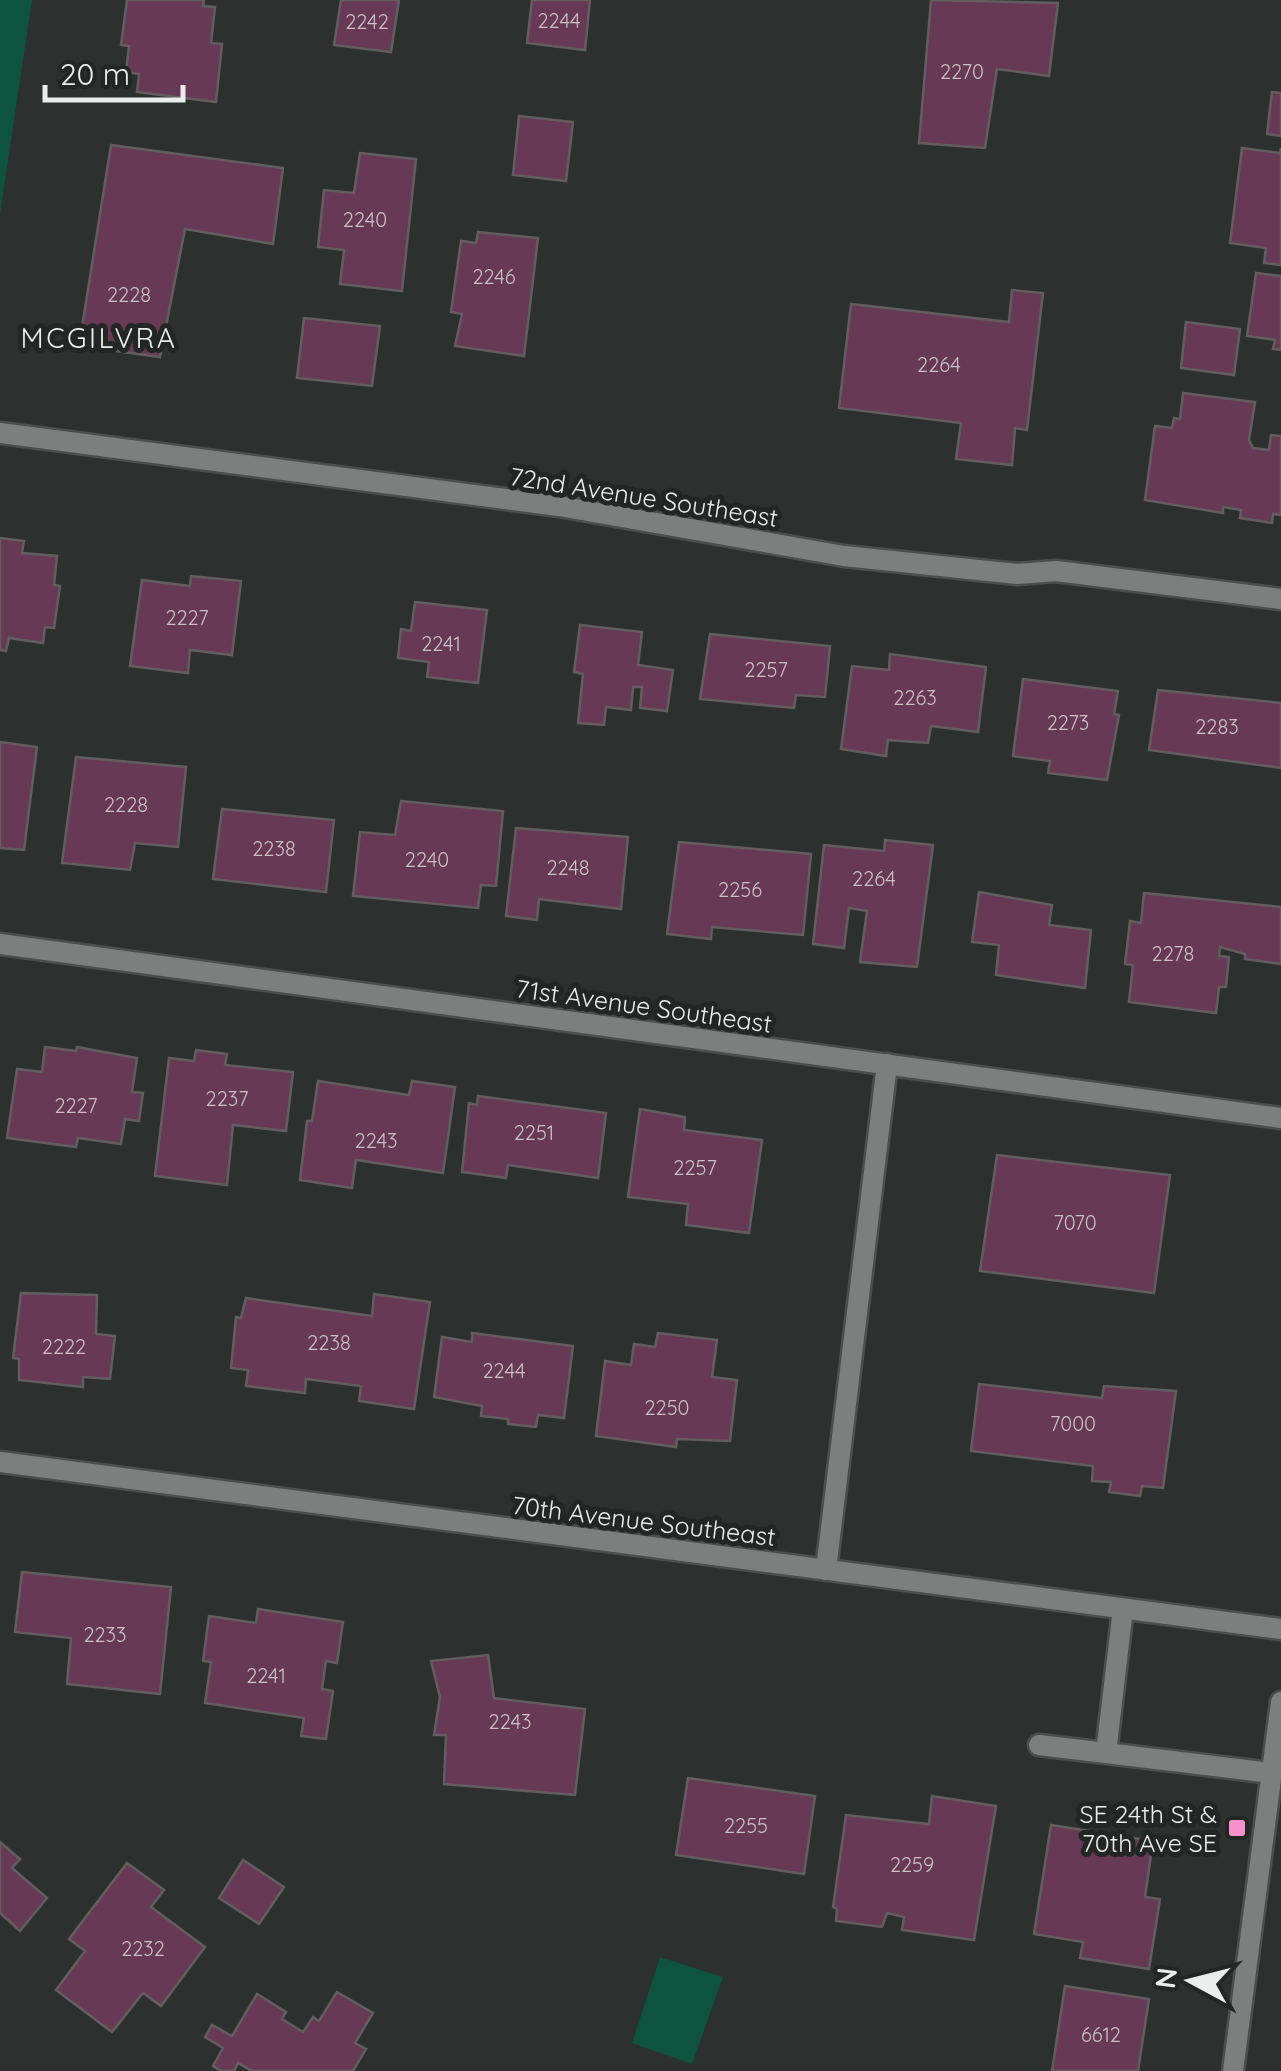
<svg xmlns="http://www.w3.org/2000/svg" width="1281" height="2071" font-family="Quicksand,sans-serif">
	<rect width="100%" height="100%" fill="#2c302e"/>
	<path fill="#0e533e" d="M0,0h32l-32,214z
		M660,1957l63,20 -31,87 -60,-21z"/>
	<path fill="#673954" stroke="#625e60" stroke-width="2.5" d="M127,0h77l-1,6 12,1 -4,36 11,1 -6,58 -79,-10 2,-18 -13,-2 3,-26 -8,-1z
		M341,0h58l-8,52 -57,-7z
		M532,0h58l-5,50 -58,-7z
		M931,0l127,3 -9,73 -52,-7 -12,79 -66,-5z
		M1272,92l9,1v43l-14,-2z
		M519,116l54,6 -7,59 -53,-6z
		M111,145l172,23 -10,76 -88,-15 -25,128 -81,-11z
		M1242,148l38,5 1,-5v117l-17,-2 2,-15 -36,-5z
		M360,153l56,6 -14,132 -62,-7 4,-34 -26,-3 6,-57 30,3z
		M478,232l60,6 -14,118 -69,-10 7,-32 -11,-2 10,-71 15,2z
		M1256,273l25,3v74l-8,-1 2,-9 -28,-4z
		M1012,290l31,3 -16,137 -12,-2 -3,37 -56,-6 5,-36 -122,-15 12,-104 158,18z
		M304,318l76,8 -8,60 -75,-8z
		M1186,322l54,7 -6,46 -53,-7z
		M1183,393l72,9 -6,38 4,8 16,2 2,-15 10,1v79l-8,-1 -1,9 -32,-5 1,-8 -18,-3v6l-78,-13 10,-74 17,2 2,-10 6,1z
		M0,538l24,3 -2,12 35,3 -3,29 6,1 -6,42 -9,-1 -2,16 -34,-5 -3,13 -6,-1z
		M191,576l50,5 -9,74 -42,-5 -2,23 -58,-7 12,-86 48,6z
		M415,602l72,8 -9,73 -51,-6 2,-15 -31,-4 3,-29 10,2z
		M580,625l62,7 -4,33 35,5 -6,41 -27,-3 2,-21h-9l-2,23 -25,-3 -2,18 -26,-2 5,-49 -9,-2z
		M710,634l120,12 -5,51 -29,-2 -2,13 -94,-9z
		M890,654l96,13 -8,65 -47,-6 -3,17 -40,-3 -2,16 -45,-7 11,-83 37,4z
		M1023,679l95,12 -4,23 5,1 -12,65 -59,-7 2,-12 -37,-5z
		M1158,690l123,13v65l-132,-18z
		M0,742l37,5 -13,103 -24,-2z
		M76,757l110,10 -8,80 -43,-4 -5,27 -68,-7z
		M401,801l102,10 -7,75 -15,-1 -3,23 -125,-12 7,-64 35,3z
		M222,809l112,11 -8,72 -113,-13z
		M516,828l112,9 -7,72 -82,-10 -2,21 -31,-4z
		M885,840l48,5 -16,122 -57,-5 7,-51 -18,-3 -5,40 -31,-4 11,-99 60,6z
		M679,842l132,12 -8,81 -91,-8 -1,12 -44,-5z
		M979,892l73,13 -3,20 42,5 -6,58 -89,-13 3,-30 -27,-3z
		M1144,893l137,14v57l-36,-5v-5l-25,-7 -1,9 10,1 -3,30h-7l-3,26 -87,-11 4,-37 -8,-1 5,-43 11,2z
		M45,1047l31,4 1,-4 60,11 -5,34 11,1 -4,28 -14,-2 -4,25 -43,-6 -2,9 -69,-9 10,-69 25,3z
		M196,1050l31,4 -2,11 68,7 -7,59 -53,-6 -6,60 -72,-9 14,-118 25,3z
		M318,1081l91,14 3,-14 43,6 -12,86 -87,-13 -4,28 -52,-8 7,-59h5z
		M478,1096l128,17 -8,65 -90,-13 -2,13 -44,-6 7,-69 8,2z
		M640,1109l45,8 -1,13 78,10 -13,93 -63,-8 2,-21 -60,-7z
		M997,1155l173,20 -16,118 -174,-22z
		M21,1293l76,2 -1,39 19,2 -5,43 -27,-2v10l-64,-7v-21l-6,-1z
		M374,1294l56,8 -16,107 -55,-8 2,-15 -55,-7 -1,14 -59,-7 2,-16 -17,-2 5,-51 5,1 5,-20 126,18z
		M472,1333l101,13 -9,72 -26,-3 -2,12 -28,-3v-5l-27,-3 1,-10 -48,-9 8,-60 30,5z
		M658,1333l59,7 -5,37 25,3 -7,61 -53,-2 -1,8 -80,-11 9,-75 26,4 3,-21 21,3z
		M979,1384l123,14 2,-12 72,5 -13,97 -21,-2 -2,10 -31,-4 2,-10 -19,-1 1,-15 -122,-15z
		M22,1572l149,15 -11,107 -93,-10 4,-46 -56,-6z
		M258,1609l85,13 -6,41 -11,-2 -4,28 11,2 -7,48 -25,-3 3,-18 -99,-15 6,-41 -8,-1 6,-45 47,7z
		M488,1655l6,43 91,11 -10,86 -131,-11 2,-49h-12l6,-38 -9,-36z
		M688,1778l127,18 -11,78 -128,-19z
		M932,1796l64,10 -22,134 -72,-10 2,-13 -17,-4 -5,14 -46,-6 1,-12 -4,-2 13,-92 83,9z
		M1051,1825l102,16 -8,56 15,2 -11,70 -69,-11 3,-16 -49,-8z
		M0,1842l20,17 -8,9 35,30 -27,33 -20,-18z
		M243,1860l41,27 -25,37 -40,-26z
		M127,1863l37,27 -13,17 54,40 -44,59 -18,-13 -31,39 -56,-42 29,-39 -16,-12z
		M1065,1986l84,13 -11,72h-86z
		M337,1992l36,21 -18,30 11,6 -13,22h-101l-14,-8 -4,8h-13l-8,-5 10,-18 -18,-11 7,-12 20,11 25,-42 29,18 -4,7 21,13 10,-15 6,4z"/>
	<g fill="none" stroke-linecap="round" stroke-linejoin="round">
		<defs>
			<path id="service" d="M826,1570l61,-506
				M1123,1609l-17,144 166,20
				M1039,1745l67,8"/>
			<path id="minor" d="M0,433l559,73 285,50 173,18 39,-3 225,28
				M0,944l1281,174
				M0,1462l1281,167"/>
			<path id="tertiary" d="M1233,2071l48,-369"/>
		</defs>
		<use href="#service" stroke="#4a4e4c" stroke-width="25"/>
		<use href="#minor" stroke="#4a4e4c" stroke-width="25"/>
		<use href="#tertiary" stroke="#4a4e4c" stroke-width="25"/>
		<use href="#service" stroke="#7c7f7e" stroke-width="20"/>
		<use href="#minor" stroke="#7c7f7e" stroke-width="20"/>
		<use href="#tertiary" stroke="#7c7f7e" stroke-width="20"/>
	</g>
	<rect fill="#f890cb" stroke="#222624" stroke-width="4" x="1227" y="1818" width="20" height="20" rx="5"/>
	<g text-anchor="middle" stroke-width="10" stroke-linejoin="round" paint-order="stroke">
		<g font-size="20" fill="#c9c0c5">
			<text x="559" y="28">2244</text>
			<text x="367" y="29">2242</text>
			<text x="962" y="79">2270</text>
			<text x="365" y="227">2240</text>
			<text x="494" y="284">2246</text>
			<text x="129" y="302">2228</text>
			<text x="939" y="372">2264</text>
			<text x="187" y="625">2227</text>
			<text x="441" y="651">2241</text>
			<text x="766" y="677">2257</text>
			<text x="915" y="705">2263</text>
			<text x="1068" y="730">2273</text>
			<text x="1217" y="734">2283</text>
			<text x="126" y="812">2228</text>
			<text x="274" y="856">2238</text>
			<text x="427" y="867">2240</text>
			<text x="568" y="875">2248</text>
			<text x="874" y="886">2264</text>
			<text x="740" y="897">2256</text>
			<text x="1173" y="961">2278</text>
			<text x="227" y="1106">2237</text>
			<text x="76" y="1113">2227</text>
			<text x="534" y="1140">2251</text>
			<text x="376" y="1148">2243</text>
			<text x="695" y="1175">2257</text>
			<text x="1075" y="1230">7070</text>
			<text x="329" y="1350">2238</text>
			<text x="64" y="1354">2222</text>
			<text x="504" y="1378">2244</text>
			<text x="667" y="1415">2250</text>
			<text x="1073" y="1431">7000</text>
			<text x="105" y="1642">2233</text>
			<text x="266" y="1683">2241</text>
			<text x="510" y="1729">2243</text>
			<text x="746" y="1833">2255</text>
			<text x="912" y="1872">2259</text>
			<text x="143" y="1956">2232</text>
			<text x="1101" y="2042">6612</text>
		</g>
		<g font-size="25" fill="#eaedeb" stroke="#222624">
			<text transform="translate(644 497) rotate(9)" y="9">72nd Avenue Southeast</text>
			<text transform="translate(644 1006) rotate(8)" y="9">71st Avenue Southeast</text>
			<text transform="translate(644 1521) rotate(7)" y="9">70th Avenue Southeast</text>
		</g>
		<g font-size="25" fill="#eaedeb" stroke="#222624" text-anchor="end">
			<text x="1217" y="1823">SE 24th St &amp;<tspan x="1217" dy="29">70th Ave SE</tspan></text>
		</g>
		<g font-size="28" letter-spacing="2.5" fill="#eaedeb" stroke="#222624">
			<text x="99" y="348">MCGILVRA</text>
		</g>
	</g>
	<g transform="translate(1191 1981) rotate(277)" stroke="#222624" stroke-width="8" paint-order="stroke">
	<path d="M0-8L18 38L0 25L-18 38Z" fill="#eaedeb"/>
	<text y="-15" font-size="28" font-weight="bold" text-anchor="middle" fill="#eaedeb">N</text>
	</g>
	<path d="M45 85v15h138v-15" fill="none" stroke="#eaedeb" stroke-width="5"/>
	<text x="60" y="85" font-size="30" fill="#eaedeb" stroke="#222624" stroke-width="8" paint-order="stroke">20 m</text>
</svg>
